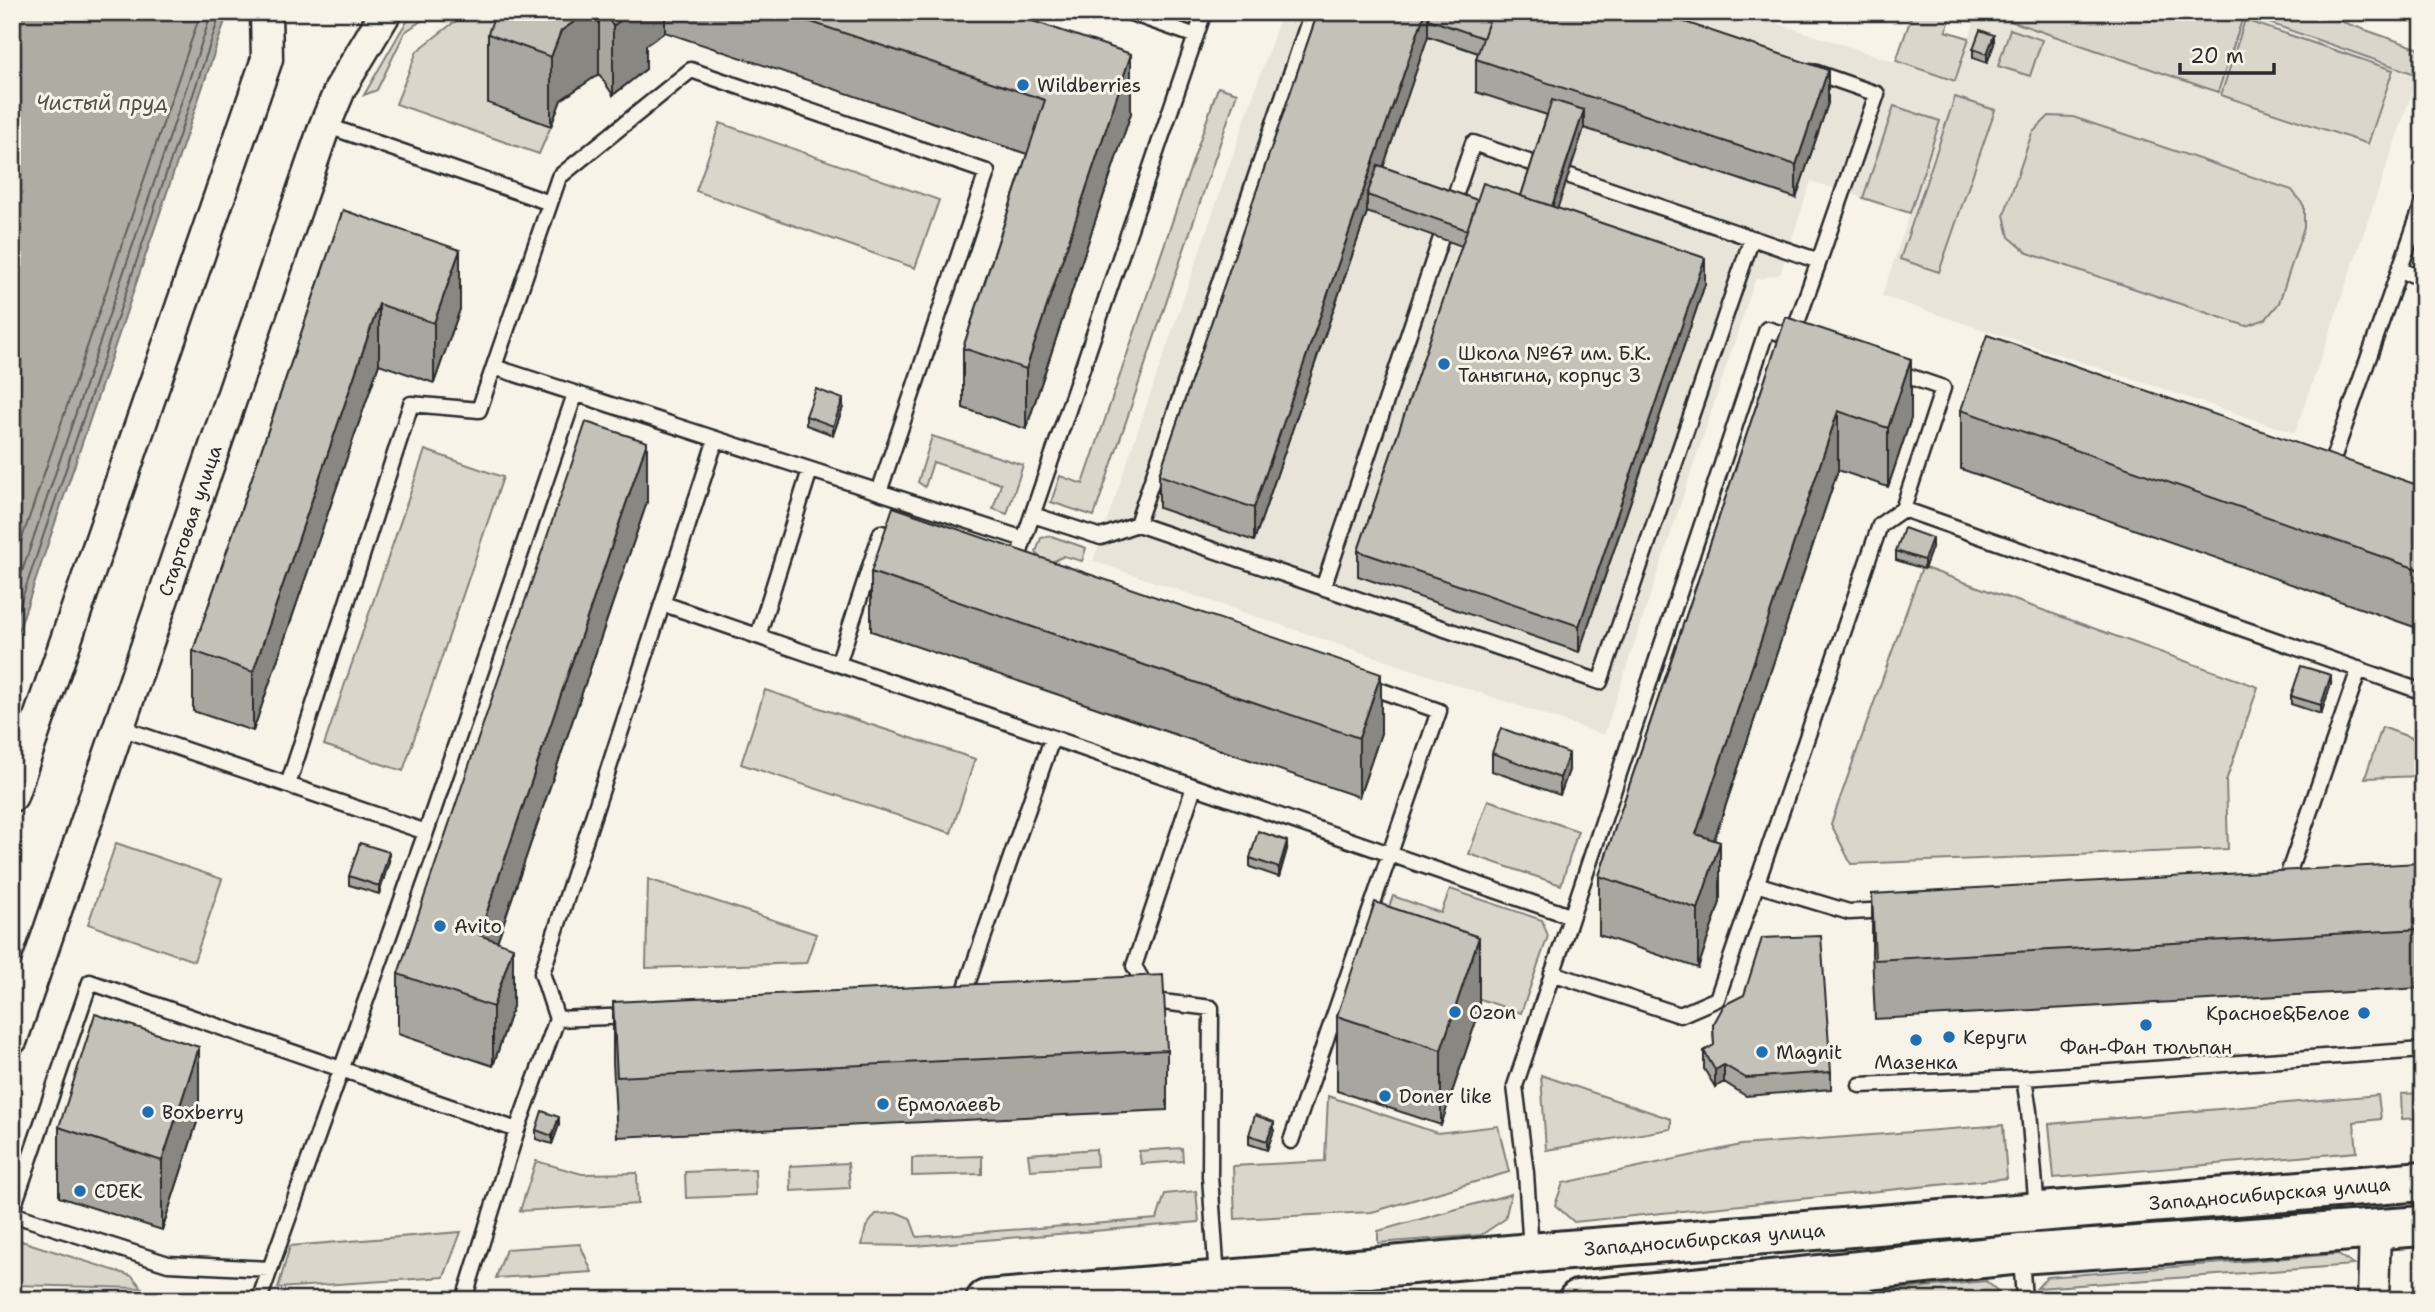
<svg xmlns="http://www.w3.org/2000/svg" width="2435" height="1312" font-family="'Shantell Sans',sans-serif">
	<rect width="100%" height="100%" fill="#f7f3e8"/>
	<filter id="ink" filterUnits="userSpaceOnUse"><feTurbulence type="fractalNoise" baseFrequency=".0143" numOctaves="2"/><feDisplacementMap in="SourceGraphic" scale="14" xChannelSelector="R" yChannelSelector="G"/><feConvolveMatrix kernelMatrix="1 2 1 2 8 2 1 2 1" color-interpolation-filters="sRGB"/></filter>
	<g filter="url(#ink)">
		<path fill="#e8e4da" d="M1282,12h460l212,69 24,-69h260l180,63 -123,358 -413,-137 28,-83 -99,-32 -31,93 -25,6 -151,455 -511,-174z"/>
		<path fill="#dad6cc" stroke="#82807c" stroke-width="2" d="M414,12h20l-29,20 -28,58 -13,5 38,-66z
			M467,12h92l-70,91 62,23 -12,28 -143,-50 21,-53z
			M1913,12h39l-6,19 23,7 -14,43 -59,-20z
			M1997,12h222l23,8 -24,72 -222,-76z
			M2238,12h76l109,38v11l-5,14z
			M2245,20l148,50 -25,74 -147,-49z
			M2010,29l32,11 -12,36 -32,-10z
			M1218,87l19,6 -143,423 -43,-14 9,-26 23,8z
			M1955,97l40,13 -56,162 -39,-13z
			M1894,106l46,15 -30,92 -47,-15z
			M2049,116l24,1 219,73 12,16v21l-25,76 -13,16 -20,7 -218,-73 -19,-16 -5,-22 28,-82z
			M720,123l219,77 -24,68 -219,-77z
			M932,436l91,29 -16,49 -14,-5 8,-25 -68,-22 -8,25 -7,-5z
			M425,450l78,27 -100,294 -79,-26z
			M1051,536l35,12 -4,13 -18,-5 -14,7 -10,-4 -4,-7 5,-14z
			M1922,567l336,120 -32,94 2,68 -377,15 -20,-40z
			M765,690l210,69 -24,74 -210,-69z
			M2382,727l41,15v34l-58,2z
			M1488,800l90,31 -17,54 -92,-31z
			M116,843l106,36 -28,82 -106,-37z
			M648,879l168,55 -10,29 -160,5z
			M1450,889l92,31 6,16 -27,77 -152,-52 24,-65 48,17z
			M1541,1075l130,44v10l-125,21z
			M2423,1093v25l-21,1 -1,-25z
			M2378,1095l3,24 -27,3 3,30 -303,26 -5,-54z
			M1328,1096l109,37 61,-7 11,46 -137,40 -137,7 -2,-53 92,-5z
			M2003,1125l4,53 -433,44 -19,-17 8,-22 178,-38z
			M1182,1148l1,13 -42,3 -2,-13z
			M1096,1149l1,17 -67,4 -2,-16z
			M982,1156v18l-70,2v-18z
			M536,1161l46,13 55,-1 1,31 -118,7z
			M848,1163l2,25 -59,3 -1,-25z
			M755,1169l1,26 -70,3 -1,-26z
			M1196,1191l3,31 -284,24 -53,-1 4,-18 10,-13 22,-1 12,5 7,19 240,-18 8,-25z
			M1511,1194l-6,25 -24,16 -103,8v-12z
			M461,1232l-17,45 -166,11 12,-42z
			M12,1238l120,38 10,12 -130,-3z
			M580,1244l12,28 -96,6 10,-29z
			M2337,1254l17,11 -317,23 10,-11z
			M1986,1281l14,12 -62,7h-145z"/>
		<path fill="#afaca4" stroke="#7a7874" stroke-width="2" d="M12,12h216l-216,638z"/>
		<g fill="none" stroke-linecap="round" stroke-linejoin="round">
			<path stroke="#605f5b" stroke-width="2" d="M12,568l189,-556
				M12,601l200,-589
				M12,628l209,-616"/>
			<defs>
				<path id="service" d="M1128,12l68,24
					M1312,12l-175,512 463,158 152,-444
					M325,125l225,78
					M2399,270l24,8
					M494,367l530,172
					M2328,473l95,-270
					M1903,509l520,183
					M1033,515l68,22 36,-13
					M1019,566l-3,-1 8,-26 180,-527
					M1323,588l150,-445 346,118 58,-167 -66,-23
					M664,604l906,312
					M758,636l52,-166
					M838,664l43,-131 21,6
					M118,727l308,105
					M288,785l123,-381 68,6 80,-233 132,-107 296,102 -108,320
					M1756,884l93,28 42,-2
					M2284,886l75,-217
					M1552,973l128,42 37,-16 163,-474 23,-16 40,-121 -50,-17
					M1149,993l-15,-27 60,-179
					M1146,1000l65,8 -1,168 7,103
					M961,1002l91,-263
					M557,1019l76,-3
					M2024,1078l5,33 8,100
					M1860,1085l164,-7 399,-28
					M1291,1141l148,-430 -74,-26
					M12,1211l78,-229 427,148
					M12,1214l156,50 101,5
					M1531,1251l-5,-78 -11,-87 252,-757 25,8 27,-76
					M2021,1256l3,44
					M259,1300l167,-468 149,-438
					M466,1300v-7l51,-163 40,-111 -15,-46 174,-534"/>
				<g id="minor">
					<path d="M12,796l255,-737 -1,-47"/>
					<path id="s1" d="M12,1039l313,-914 16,-38 45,-75"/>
					<path d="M2373,1300l2,-70"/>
				</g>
				<g id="secondary">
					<path id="s2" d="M986,1300l383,-32 162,-15 892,-72"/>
					<path d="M1578,1300l443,-46 402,-28"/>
				</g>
			</defs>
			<use href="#service" stroke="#2b2b2b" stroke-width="19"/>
			<use href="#minor" stroke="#2b2b2b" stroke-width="35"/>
			<use href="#secondary" stroke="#2b2b2b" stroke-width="44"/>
			<use href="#service" stroke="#f7f3e8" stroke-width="14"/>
			<use href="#minor" stroke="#f7f3e8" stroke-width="30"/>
			<use href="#secondary" stroke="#f7f3e8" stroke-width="38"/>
		</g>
		<path fill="#a9a69f" stroke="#2b2b2b" stroke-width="2" fill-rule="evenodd" d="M496,12h510l125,101 -105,316 -63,-21v-60l64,-194 -362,-122 -19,13v24l-33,26 -14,-21 -38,26 -10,26 -63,-23v-69z
			M1318,12h337l173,91 -32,95 -212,-70 -27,80 148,76 -126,368 -221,-76v-25l104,-305 -95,-34 -113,329 -95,-33v-33zM1428,36l50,17 -2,6v33l71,23 -26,81 -44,4 -94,-33z
			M1864,12h24l-3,7z
			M1994,44l-7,19 -14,-5v-9z
			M343,210l117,99 -26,74 -55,-19 -126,367 -60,-20v-60z
			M1786,317l125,101 -23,69 -50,-17 -124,370 6,62 -22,66 -99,-33v-59z
			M843,407l-10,28 -27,-10v-9z
			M1961,410l462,77v143l-462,-161z
			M647,502l-150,440 16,64 -20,60 -95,-32v-60z
			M1932,547l-8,22 -28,-9v-9z
			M871,572l510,161 -22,64 -488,-166z
			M2331,684l-10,30 -30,-10v-8z
			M1492,753l77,17 -9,25 -68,-24z
			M1287,849l-8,28 -29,-10v-9z
			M389,861l-10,33 -30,-9v-9z
			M1872,894l549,35v59l-546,31 -3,-65z
			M613,1002l554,48v60l-550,27 -4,-75z
			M1479,1012l-38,113 -104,-34v-75z
			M1713,1025l118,47v17l-85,7 -22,-14 -9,5 -11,-18v-18l10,-6z
			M199,1116l-37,114 -103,-33v-70z
			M559,1125l-7,19 -16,-5v-9z
			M1274,1130l-7,20 -18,-6v-9z"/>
		<path fill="#898782" stroke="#2b2b2b" stroke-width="2" d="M588,12h11v62l-38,26 -10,26v-69l10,-26z
			M631,12h34v20l-19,13v24l-33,26v-69z
			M1425,12h11l-8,7v17l-55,161 -6,-2v17l-113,329v-33z
			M1994,35v9l-7,19v-9z
			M1131,54v59l-105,316v-60z
			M1828,70v33l-32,95v-33z
			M1584,110v18l-34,103v-17z
			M460,250v59l-26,74v-60z
			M1705,258v26l-126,368v-26z
			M379,304v60l-126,367v-59z
			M1911,359v59l-23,69v-59z
			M843,399v8l-10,28v-9z
			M1838,411v59l-142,424v-60z
			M647,442v60l-168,493v-60z
			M1932,538v9l-8,22v-9z
			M1381,674v59l-22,64v-59z
			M2331,675v9l-10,30v-9z
			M1569,753v17l-9,25v-17z
			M1287,841v8l-8,28v-9z
			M1720,842v60l-22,66v-59z
			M389,852v9l-10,33v-8z
			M1479,937v75l-38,113v-75z
			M513,947v59l-20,60v-59z
			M199,1047v69l-37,114v-69z
			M1724,1065v17l-9,5v-17z
			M559,1117v8l-7,19v-8z
			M1274,1122v8l-7,20v-9z"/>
		<path fill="#c4c1b9" stroke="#2b2b2b" stroke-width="2" d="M496,12h92l-27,19 -10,26 -63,-23z
			M604,12h27l-18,14z
			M781,12h225l125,42 -105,315 -63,-21 82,-248z
			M1318,12h107l-171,496 -95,-33z
			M1430,12h62l-9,26 -55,-19z
			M1492,12h163l173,58 -32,95 -320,-106z
			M1980,30l14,5 -7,19 -14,-5z
			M1552,100l32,10 -32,96 -31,-10z
			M1378,165l99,35 -10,30 -100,-35z
			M1483,183l222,75 -126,368 -221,-75z
			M343,210l117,40 -26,73 -55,-19 -126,368 -60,-21z
			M1786,317l125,42 -23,69 -50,-17 -142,423 24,8 -22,67 -99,-33z
			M1987,335l436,152v84l-462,-161z
			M816,389l27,10 -10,27 -27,-10z
			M586,422l61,20 -168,493 34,12 -20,60 -95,-33z
			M893,507l488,167 -22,64 -488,-166z
			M1904,528l28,10 -8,22 -28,-9z
			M2301,666l30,9 -10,30 -30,-9z
			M1501,728l68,25 -9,25 -68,-25z
			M1258,831l29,10 -8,27 -29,-10z
			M360,843l29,9 -10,34 -30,-10z
			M2418,863l3,66 -546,31 -3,-66z
			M1375,902l104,35 -38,113 -104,-34z
			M1821,936l10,136 -85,6 -22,-13 -9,5 -11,-19 10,-6 -1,-20 11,-20 20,-10 18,-57z
			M1163,975l4,75 -550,27 -4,-75z
			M95,1014l104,33 -37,114 -103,-34z
			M542,1111l17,6 -7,19 -16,-6z
			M1255,1115l19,7 -7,19 -18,-6z"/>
	</g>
	<g fill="#1f6fb2" stroke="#f7f3e8" stroke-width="2.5">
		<circle cx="1023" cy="85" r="7"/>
		<circle cx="1444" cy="364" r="7"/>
		<circle cx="440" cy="926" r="7"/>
		<circle cx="1455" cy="1012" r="7"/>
		<circle cx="2364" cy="1013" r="7"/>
		<circle cx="2146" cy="1025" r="7"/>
		<circle cx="1949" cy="1037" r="7"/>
		<circle cx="1916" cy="1040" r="7"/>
		<circle cx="1762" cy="1052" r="7"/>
		<circle cx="1385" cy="1096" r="7"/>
		<circle cx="883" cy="1104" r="7"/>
		<circle cx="148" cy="1112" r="7"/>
		<circle cx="80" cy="1191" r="7"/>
	</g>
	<g text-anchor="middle" stroke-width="6" stroke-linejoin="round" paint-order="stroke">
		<g font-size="19" fill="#2b2b2b" stroke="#f7f3e8" text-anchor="start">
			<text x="1037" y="92">Wildberries</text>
			<text x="1458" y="360">Школа №67 им. Б.К.<tspan x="1458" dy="22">Таныгина, корпус 3</tspan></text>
			<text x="454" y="933">Avito</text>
			<text x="1469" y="1019">Ozon</text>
			<text x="2350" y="1020" text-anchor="end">Красное&amp;Белое</text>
			<text x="1963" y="1044">Керуги</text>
			<text x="2146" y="1054" text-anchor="middle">Фан-Фан тюльпан</text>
			<text x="1776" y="1059">Magnit</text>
			<text x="1916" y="1069" text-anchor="middle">Мазенка</text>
			<text x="1399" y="1103">Doner like</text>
			<text x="897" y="1111">ЕрмолаевЪ</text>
			<text x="162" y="1119">Boxberry</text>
			<text x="94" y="1198">CDEK</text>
		</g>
		<g font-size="19" fill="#2b2b2b" stroke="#f7f3e8">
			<text dy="7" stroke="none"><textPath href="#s1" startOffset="548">Стартовая улица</textPath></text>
			<text dy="7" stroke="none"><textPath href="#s2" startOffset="1288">Западносибирская улица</textPath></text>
			<text dy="7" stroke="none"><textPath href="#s2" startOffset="721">Западносибирская улица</textPath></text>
		</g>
		<g font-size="21" font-style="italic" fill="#53524f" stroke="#f7f3e8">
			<text x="102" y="110">Чистый пруд</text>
		</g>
	</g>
	<rect width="2435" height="1312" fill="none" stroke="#f7f3e8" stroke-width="42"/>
	<rect x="21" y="21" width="2393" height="1270" fill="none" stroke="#2b2b2b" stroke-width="2.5" filter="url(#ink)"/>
	<path d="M2180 63v10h94v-10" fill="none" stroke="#2b2b2b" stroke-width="3.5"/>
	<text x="2190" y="63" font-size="21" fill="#2b2b2b" stroke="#f7f3e8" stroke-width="5" paint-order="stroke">20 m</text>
</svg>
